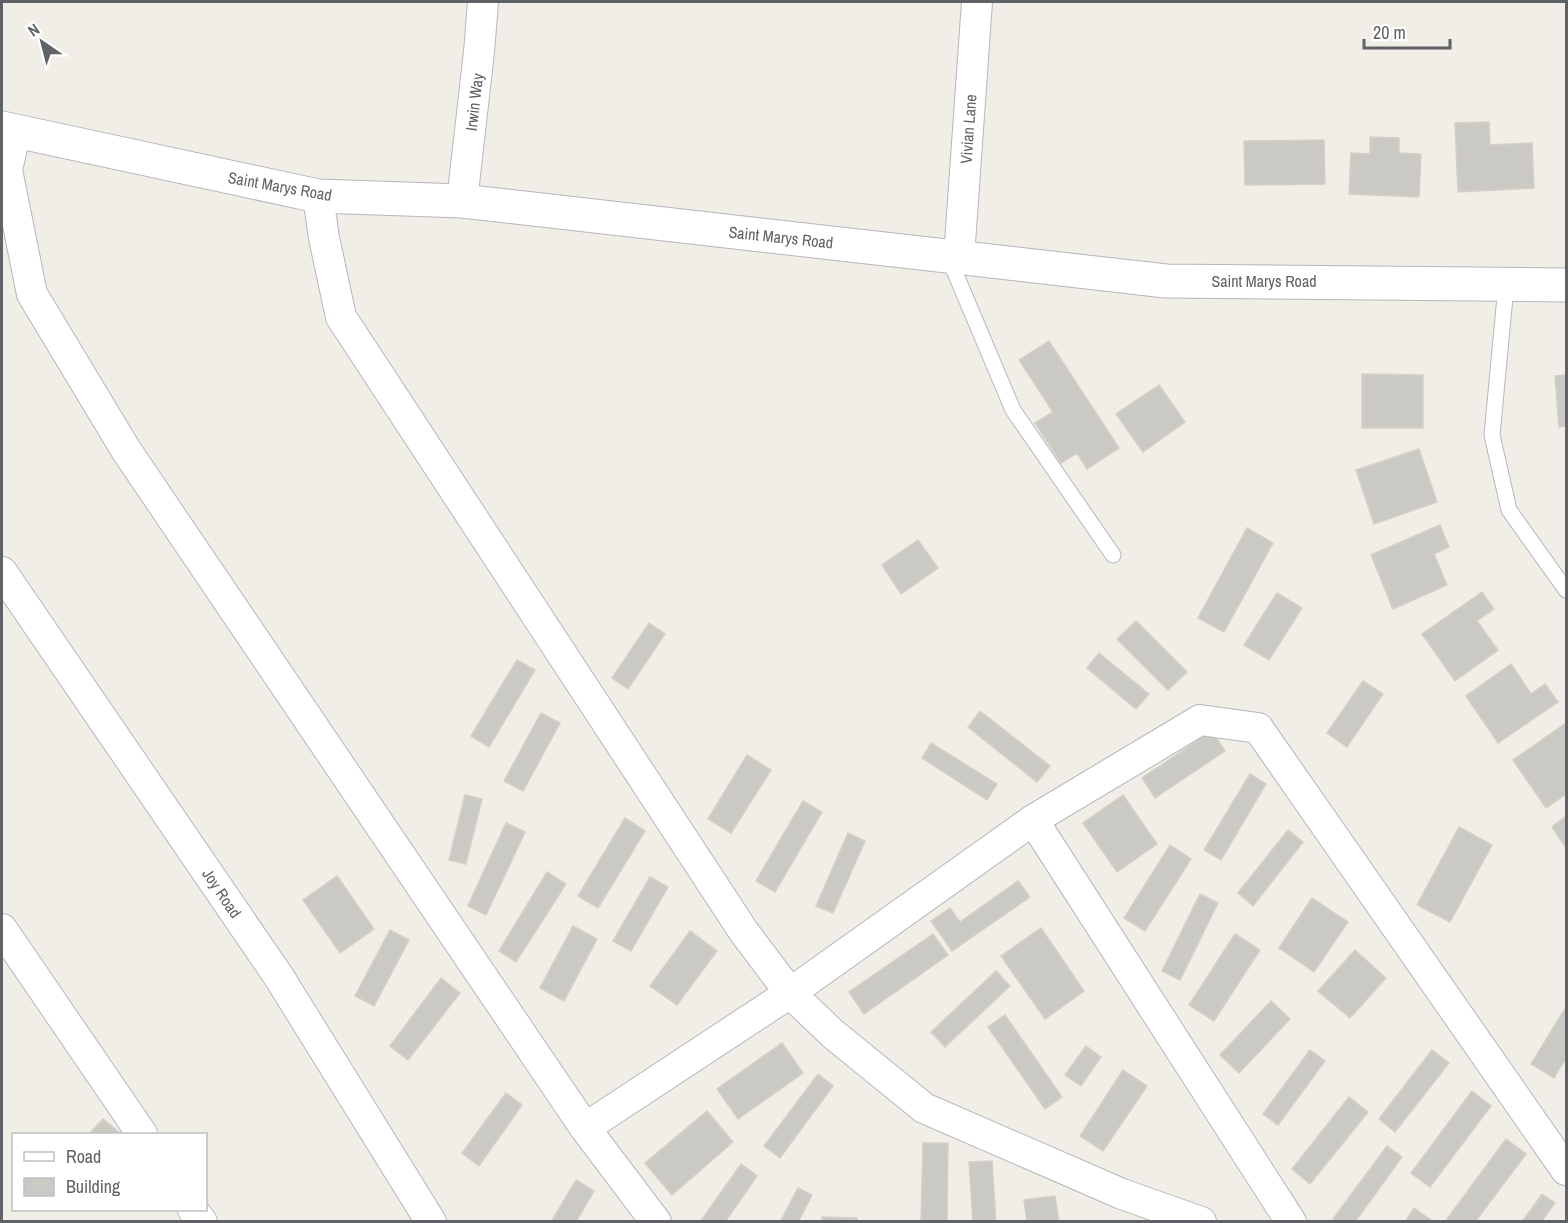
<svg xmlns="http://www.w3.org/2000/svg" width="1568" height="1223" font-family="'Archivo Narrow',sans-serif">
	<rect width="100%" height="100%" fill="#f0eee7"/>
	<path fill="#cbc9c4" stroke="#d4d0c6" stroke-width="1.5" d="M1489,122l1,23 42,-2 2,45 -76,4 -3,-69z
		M1370,137l29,1v15l22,1 -2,43 -70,-3 2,-41 19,1z
		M1324,140l1,44 -80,1 -1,-44z
		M1049,341l70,107 -32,21 -10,-16 -16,10 -26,-40 18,-11 -34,-52z
		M1362,374l61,1v53h-61z
		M1566,375v51l-7,1 -4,-51z
		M1159,385l26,37 -42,30 -27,-38z
		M1419,449l18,53 -63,22 -18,-54z
		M1440,525l9,22 -15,7 13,31 -54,24 -22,-54z
		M1247,528l26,15 -49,89 -26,-14z
		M918,540l20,28 -37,26 -19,-29z
		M1482,592l12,17 -17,12 21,29 -43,31 -33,-47z
		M1277,593l25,15 -33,52 -25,-15z
		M1136,621l51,51 -19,18 -51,-51z
		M649,623l16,11 -37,55 -16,-11z
		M1099,653l50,41 -13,15 -49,-41z
		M517,660l18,10 -46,77 -18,-11z
		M1511,664l20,30 14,-10 13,18 -60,41 -32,-47z
		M1363,681l20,13 -36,53 -20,-14z
		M980,711l70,55 -13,16 -69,-55z
		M541,713l19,10 -37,68 -19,-10z
		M1566,723v71l-20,14 -33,-48z
		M1212,731l13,20 -70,47 -13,-20z
		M931,743l66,41 -10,16 -65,-42z
		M747,755l24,15 -40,63 -23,-14z
		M1250,774l16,10 -45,76 -17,-10z
		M465,795l17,4 -16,65 -17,-4z
		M1123,795l34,49 -40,28 -34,-49z
		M803,801l19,11 -47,80 -19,-11z
		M1566,816v32l-14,-21z
		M625,818l20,13 -47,77 -20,-12z
		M506,823l19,9 -39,83 -18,-9z
		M1459,827l33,18 -42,77 -33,-17z
		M1288,830l15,12 -50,64 -15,-13z
		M848,833l17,8 -32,72 -17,-7z
		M1170,845l21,14 -46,72 -21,-13z
		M547,872l19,12 -50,78 -17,-11z
		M337,876l37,53 -34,24 -37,-53z
		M650,877l18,10 -37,64 -18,-10z
		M1018,881l12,16 -78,54 -21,-30 19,-13 10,14z
		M1200,894l18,9 -38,77 -18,-9z
		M1312,898l36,24 -34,50 -35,-24z
		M573,926l24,13 -33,62 -24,-13z
		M1041,928l43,63 -39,28 -44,-63z
		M390,930l19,10 -35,66 -19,-10z
		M690,931l27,20 -40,54 -27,-19z
		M933,934l15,21 -84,59 -15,-22z
		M1235,934l25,16 -46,71 -25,-16z
		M1355,950l31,28 -36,40 -32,-27z
		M996,971l14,15 -65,61 -14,-15z
		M441,978l19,15 -52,67 -18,-14z
		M1271,1001l19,18 -51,54 -19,-18z
		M1566,1007v51l-12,20 -23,-14z
		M1005,1015l57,82 -17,12 -57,-82z
		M782,1043l21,30 -65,46 -21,-30z
		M1086,1046l15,11 -20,29 -16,-11z
		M1310,1050l15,11 -47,64 -15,-11z
		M1432,1050l17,13 -54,69 -16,-13z
		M1123,1070l24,16 -44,65 -23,-15z
		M818,1074l15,12 -53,72 -16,-12z
		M1472,1091l19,15 -61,81 -19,-14z
		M506,1093l16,12 -43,61 -17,-13z
		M1349,1097l19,15 -58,72 -18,-15z
		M707,1111l26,31 -61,53 -27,-32z
		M103,1119l18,15h-32z
		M1506,1139l20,15 -51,68h-25l-3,-3z
		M923,1143h25l-1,79h-26z
		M1387,1146l15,11 -47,65h-19l-3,-3z
		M992,1161l4,61h-23l-4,-60z
		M741,1164l16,12 -32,46h-25z
		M576,1180l18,11 -18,31h-25z
		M798,1188l14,7 -14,27h-18z
		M1542,1194l13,9 -14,19h-19z
		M1055,1196l4,26h-32l-3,-22z
		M1414,1208l17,12 -1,2h-25z
		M822,1217l35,1v4h-35z"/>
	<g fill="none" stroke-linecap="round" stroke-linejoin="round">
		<defs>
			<path id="lane" d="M948,256l65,154 100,145
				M1506,286l-14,149 17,75 57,80"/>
			<path id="street" d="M16,130l-9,40 25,124 94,156 459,678 71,94
				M318,196l6,42 17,79 403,615 46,61 43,41 91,74 198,86 79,28
				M462,201l17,-149 4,-50
				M959,257l18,-255
				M2,572l277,405 152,245
				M1033,820l258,402
				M2,929l140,205
				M585,1128l205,-135 243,-173 167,-100 58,8 308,442
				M193,1210l9,12"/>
			<path id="secondary" d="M2,128l316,68 144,5 704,80 400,4"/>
		</defs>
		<use href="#lane" stroke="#b4b7bb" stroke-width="17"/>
		<use href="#street" stroke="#b4b7bb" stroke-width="32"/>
		<use href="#secondary" stroke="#b4b6ba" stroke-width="35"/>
		<use href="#lane" stroke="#fff" stroke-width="15"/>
		<use href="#street" stroke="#fff" stroke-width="30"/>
		<use href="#secondary" stroke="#fff" stroke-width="33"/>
	</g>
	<g text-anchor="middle" stroke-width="4.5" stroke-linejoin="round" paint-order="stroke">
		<g font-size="16" fill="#5f6266" stroke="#fff">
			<text transform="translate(474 102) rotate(-83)" y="6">Irwin Way</text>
			<text transform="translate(968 129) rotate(-86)" y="6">Vivian Lane</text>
			<text transform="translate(280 186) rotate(10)" y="6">Saint Marys Road</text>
			<text transform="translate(781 237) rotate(6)" y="6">Saint Marys Road</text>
			<text x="1264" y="287">Saint Marys Road</text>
			<text transform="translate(222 893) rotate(56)" y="6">Joy Road</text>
		</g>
	</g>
	<rect width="1568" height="1223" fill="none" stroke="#5f6266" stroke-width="6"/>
	<rect x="12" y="1133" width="195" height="78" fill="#ffffff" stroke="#bfc0c2" stroke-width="1.5"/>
	<rect x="24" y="1152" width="30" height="9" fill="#ffffff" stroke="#bfc0c2" stroke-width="1.5"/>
	<text x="66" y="1163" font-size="18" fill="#5f6266">Road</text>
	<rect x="24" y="1178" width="30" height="18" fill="#cbc9c4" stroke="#bfc0c2" stroke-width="1.5"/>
	<text x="66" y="1193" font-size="18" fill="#5f6266">Building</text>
	<g transform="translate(42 42) rotate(325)" stroke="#ffffff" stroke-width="4.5" paint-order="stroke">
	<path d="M0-4.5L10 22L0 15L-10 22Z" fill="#5f6266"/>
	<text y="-9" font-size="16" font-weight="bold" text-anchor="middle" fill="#5f6266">N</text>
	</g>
	<path d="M1364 39v9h86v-9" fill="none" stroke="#5f6266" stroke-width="3"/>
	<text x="1373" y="39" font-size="18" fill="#5f6266" stroke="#ffffff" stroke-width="4.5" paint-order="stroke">20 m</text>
</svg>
